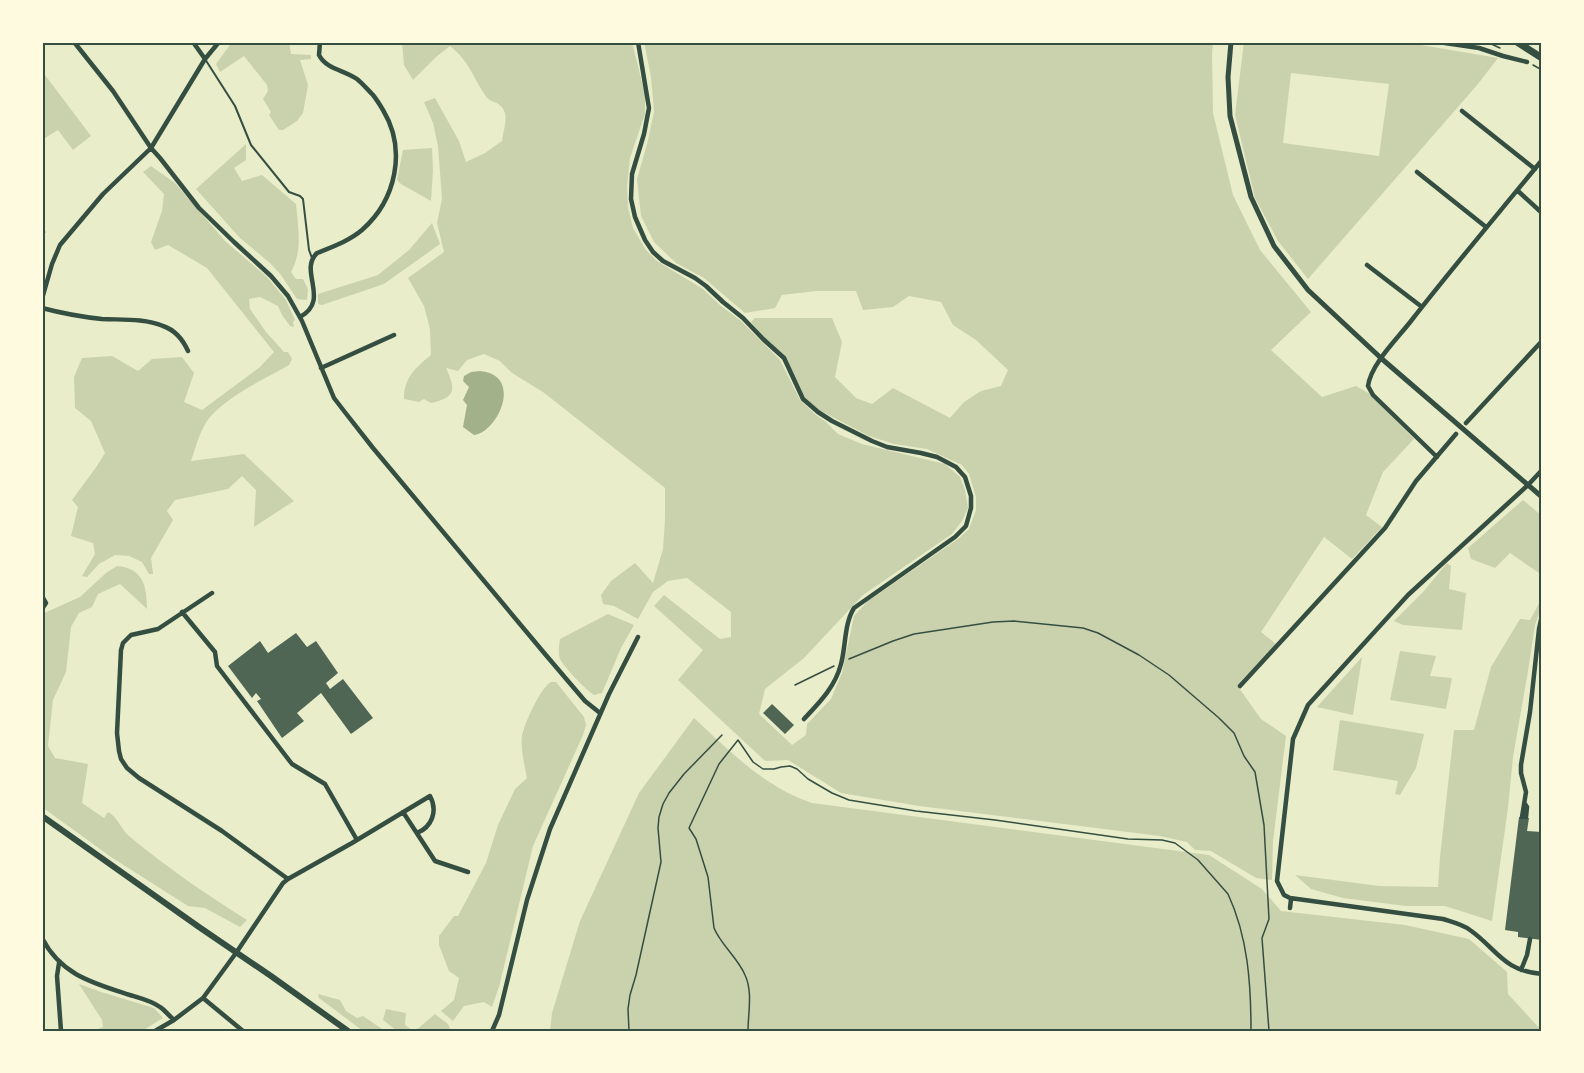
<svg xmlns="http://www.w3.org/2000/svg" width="1584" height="1073" font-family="Lora,serif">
	<rect width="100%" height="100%" fill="#e9edc9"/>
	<path fill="#cad2ad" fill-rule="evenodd" d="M232,42h57l2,12 20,1v4l-11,1 8,25 -5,28 -6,8 -14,9h-4l-10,-15 2,-3 -8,-13 5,-8 -1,-6 -23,-29 -24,16 -4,-8z
		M402,42h230l13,52v20l-15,44 -3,28 1,21 5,21 13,22 11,11 46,28 18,17 20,15 39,39 20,40 16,15 10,7 12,12 24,10 83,20 15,13 5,13 3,18 -6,13 -10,13 -89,61 -59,63 -39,31 -6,25 33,31 14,-10 1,-11 24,-25 11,-26 12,-57 14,-15 90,-62 11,-10 7,-19v-13l-7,-23 -7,-9 -35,-16 -33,-5 -25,-8 -50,-26 -14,-12 -20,-41 -21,-19 -13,-16 4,-4h77l10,24 -7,35 21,21 16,6 21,-16 57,30 14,-16 17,-11 20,-5 7,-16 -32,-30 -23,-15 -12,-23 -32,-6 -16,11 -30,3 -7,-19h-40l-34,4 -7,13 -30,5 -41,-35 -28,-15 -22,-21 -13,-26 -4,-37 10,-35 7,-32 -3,-35 -7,-35h569l-1,12 1,59 20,82 27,55 51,62 -40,38 51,47 34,-11 14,8 44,45 -31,33 -17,43 16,12 -30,32 -28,-22 -63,95 15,12 -35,37 -2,7 22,31 25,17 -13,105 -1,39 -16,-2 -45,-27 -16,-1 -8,-8 -27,-6 -241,-30 -78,-13 -53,-33 -23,1 -87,-81 25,-30 -49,-44 10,-11 56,44 11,-2v-25l-44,-34 -19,3 -15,11 -15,27 -24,-13 -11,-2 -2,-9 10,-14 24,-18 18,20 10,-34 2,-30v-31l-122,-96 -31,-19 -12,-12 -16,-7 -17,6 -9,11 -12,-3c10,22 10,29 -15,35l-7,-4 -5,3 -15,-3c0,-21 11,-31 27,-44l-1,-26 -6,-23 -16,-28 36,-26 -7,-29 5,-24 -4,-53 -5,-23 -9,-21 11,-4 24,43 7,21 19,-9 17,-12c1,-8 5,-20 3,-28 -5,-14 -14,-8 -20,-18 -13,-19 -15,-33 -35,-49l-14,11 -23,23 -9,-15z
		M1244,42h159l95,16 -20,26 -170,195 -30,-38 -23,-43 -20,-83zM1291,73l98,11 -10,72 -96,-13z
		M42,71l49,65 -18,14 -15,-20 -13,8 -3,-4z
		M246,144v16l-12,8 8,13 20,-6 34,29c2,24 7,46 -5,68l5,7h7l5,10 -1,11 -10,-1 -16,-24 -11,-12 -30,-25 -44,-49z
		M432,148l1,23 -2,30 -30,-17 -4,-4 6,-30z
		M151,166l24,17 50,58 42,36 19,23 9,20 -2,2 1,5 -4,-1 -8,-11 -4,-9 -18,-9 -11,2 1,10 16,23 18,20h4l4,7 -3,6c-26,15 -58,29 -79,52 -10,12 -14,30 -19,44l53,-7 50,47 -40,26 2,-37 -14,-14 -14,13 -53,11 -8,11 6,9 -22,38 2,16h-4l-7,-12 -13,-6 -14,-1 -16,9 -12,13 -5,-1 13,-22 -2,-11 -22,-7 7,-29 -6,-7 25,-34 8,-13 -14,-32 -16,-13 -1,-31 8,-19 30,-2 26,15 14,-12 30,-2 12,16 -10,29 18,8 58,-43 14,-15 -67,-84 -39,-23 -13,5 -4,-8 11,-31 2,-17 -21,-22z
		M432,223l8,21 -56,40 -62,21 -4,-1v-10l60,-19 31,-25z
		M1523,500l19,16v59l-32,-22 -15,15 -24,-9 -3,-11z
		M1447,563l4,3 -2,23 17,4 -4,37 -59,-5 -9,-4 29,-29z
		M117,566c26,2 30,20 30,43l-27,-25 -22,10 -6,13 -13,6 -8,14 -5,45 -13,28 -5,46 7,12 33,6 -6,39 22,15 4,-6c10,5 12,16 21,24 37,31 77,58 118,84l-7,7 -35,-19 -17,-2 -77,-49 -69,-50v-193l38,-17 26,-24z
		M1542,598v8l-7,19 -7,46 -15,86 -5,51 -16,113 -47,-15h-39l-63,-8 -32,-9 -16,-14 84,11 59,1 2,-30 14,-127h20l17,-63 29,-48 10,1z
		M608,614l26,11 -13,23 -19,45 -8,2c-9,-6 -29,-27 -34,-36 -2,-6 -1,-13 0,-20z
		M1400,651l36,5 -6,20 22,2 -6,31 -56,-9z
		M1362,657l-9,58 -36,-8z
		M551,682h5l28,35 2,8 -3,10 -50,111 -34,141 -7,20 -8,-5 -20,4 -11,15 -12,-10 13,-11 5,-22 -10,-7 -10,-26v-9l15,-20h4l28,-53 12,-38 17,-36 12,-11c-2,-11 -7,-31 -5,-42 2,-12 19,-49 29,-54z
		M694,718c35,33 72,70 118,85l397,52 53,34 19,22 124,14 64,14 38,33 1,22 34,37h-992l2,-18 28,-92 59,-128z
		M1340,720l84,14 -8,34 -16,27 -5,-1 3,-13 -65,-11z
		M79,984l22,8 53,16 9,10 -21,13h-49l10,-4 -1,-7z
		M318,994l22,6 6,11 11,7 6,-2 22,15h-22l-44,-33z
		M386,1009l20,4 -1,12 8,6h-16l-14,-11z
		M435,1014l13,10 3,7h-36z"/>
	<path fill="#a3b18a" d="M480,371c44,4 18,61 -6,64l-11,-8 4,-22 -4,-5 6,-13 -6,-6 1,-5 7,-4z"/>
	<path fill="#4f6655" d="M296,633l11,14 9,-6 22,32 -12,10 4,6 13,-10 30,39 -22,16 -30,-41 -24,20 7,8 -22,17 -25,-37 4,-2 -5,-6 -4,5 -24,-32 32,-25 8,12z
		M772,704l22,21 -9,9 -22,-21z
		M1519,817l10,1 -2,13 15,1v108l-24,-3v-5l-13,-2z"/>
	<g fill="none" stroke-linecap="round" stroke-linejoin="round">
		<path stroke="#344e41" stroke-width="1.5" d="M1487,42l13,6
			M1533,65l9,5
			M849,659l44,-18 21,-7 79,-12 21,-1 69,7 15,5 41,22 30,20 50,43 15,15 10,23 11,16 9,53 5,94 -7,19 7,93
			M795,685l39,-19
			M629,1031l-1,-22 2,-14 6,-20 25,-113 -3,-34 1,-11 4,-13 6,-11 15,-19 38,-39
			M748,1031c0,-18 5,-39 -3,-56 -7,-17 -24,-30 -31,-47l-6,-51 -12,-38 -7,-11 30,-64 19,-24 15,22 10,7h11l7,-2 9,-1 7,3 11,10 24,14 17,7 67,11 79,9 133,19 34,1 13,3 23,17 30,34c20,43 23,90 23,137"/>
		<path stroke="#344e41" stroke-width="2" d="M205,59l30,47 16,39 38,47 11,4 3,3 6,51 3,8"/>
		<path stroke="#344e41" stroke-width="4.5" d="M74,42l39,49 38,57 9,10 39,50 35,34 37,34 17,20 14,25 32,77 10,13 29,37 172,206 40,47 15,12
			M193,42l12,17
			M638,42l11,66 -5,26 -12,40 -1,25 4,18 10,23 8,12 10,9 32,17 11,8 17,16 20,16 20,21 21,19 19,41 15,13 14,9 40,20 15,6 34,6 16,4 19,10 9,10 6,19v12l-5,18 -11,11 -101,71c-10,16 -8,38 -13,56 -6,23 -21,38 -37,55
			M1438,42l41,6 24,8 24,6
			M1462,111l73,58
			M1417,172l69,55
			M1518,191l24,22
			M42,230l1,2
			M1367,265l55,42
			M42,299l10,-35 8,-19 43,-51 48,-46 54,-89 14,-17
			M42,308c19,5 40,9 60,11 19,1 42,-1 61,7 12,4 20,14 25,25
			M300,317c31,-17 -2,-46 17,-64 15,-6 32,-12 45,-23 34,-30 45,-80 21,-120 -3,-5 -6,-10 -10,-15 -5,-5 -11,-12 -16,-16 -13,-9 -31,-10 -38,-24l1,-13
			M321,368l73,-33
			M1466,423l76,-82
			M1437,457l-64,-62 -5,-9c3,-22 29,-47 43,-65 42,-54 87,-107 131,-161
			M1542,470l-14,15 -120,110 -100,110 -15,34 -16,142 7,14 6,3 153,21c9,3 19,5 27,11 27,19 33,41 72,44
			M42,596l4,7 -4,6
			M182,612l33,40 2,14 75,98 33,20 32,56
			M1240,686l145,-158 31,-47 40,-47
			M1525,804l2,3 -1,10
			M403,812l32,49 33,11
			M1522,817l4,-25 -5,-19v-8l9,-53 9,-83 3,-14
			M288,879l64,-36 78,-47c8,15 2,31 -13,37
			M1290,908l1,-9
			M42,938c19,37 51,45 88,57 10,3 22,6 30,12 5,3 9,9 14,13
			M59,963l-2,13 4,55
			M1521,970l6,-15 3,-16
			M203,998l40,33
			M155,1031l19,-11 29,-22 33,-45 47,-70 5,-4 -66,-48 -83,-53 -12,-10 -6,-9 -2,-8 -2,-18 4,-83 2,-7 8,-8 27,-6 54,-36
			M492,1031l7,-16 28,-115 23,-71 59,-135 29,-57"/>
		<path stroke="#344e41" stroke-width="5" d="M1231,42l-3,35 2,39 21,81 23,49 34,44 74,69 160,138"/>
		<path stroke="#344e41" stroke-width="6" d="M42,816l157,111 72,49 77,55"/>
		<path stroke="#344e41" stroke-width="7" d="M1517,42l25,16"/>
	</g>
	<rect width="1584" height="1073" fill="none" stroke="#fefae0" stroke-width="87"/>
	<rect x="44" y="44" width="1496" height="986" fill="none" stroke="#344e41" stroke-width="2"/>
</svg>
